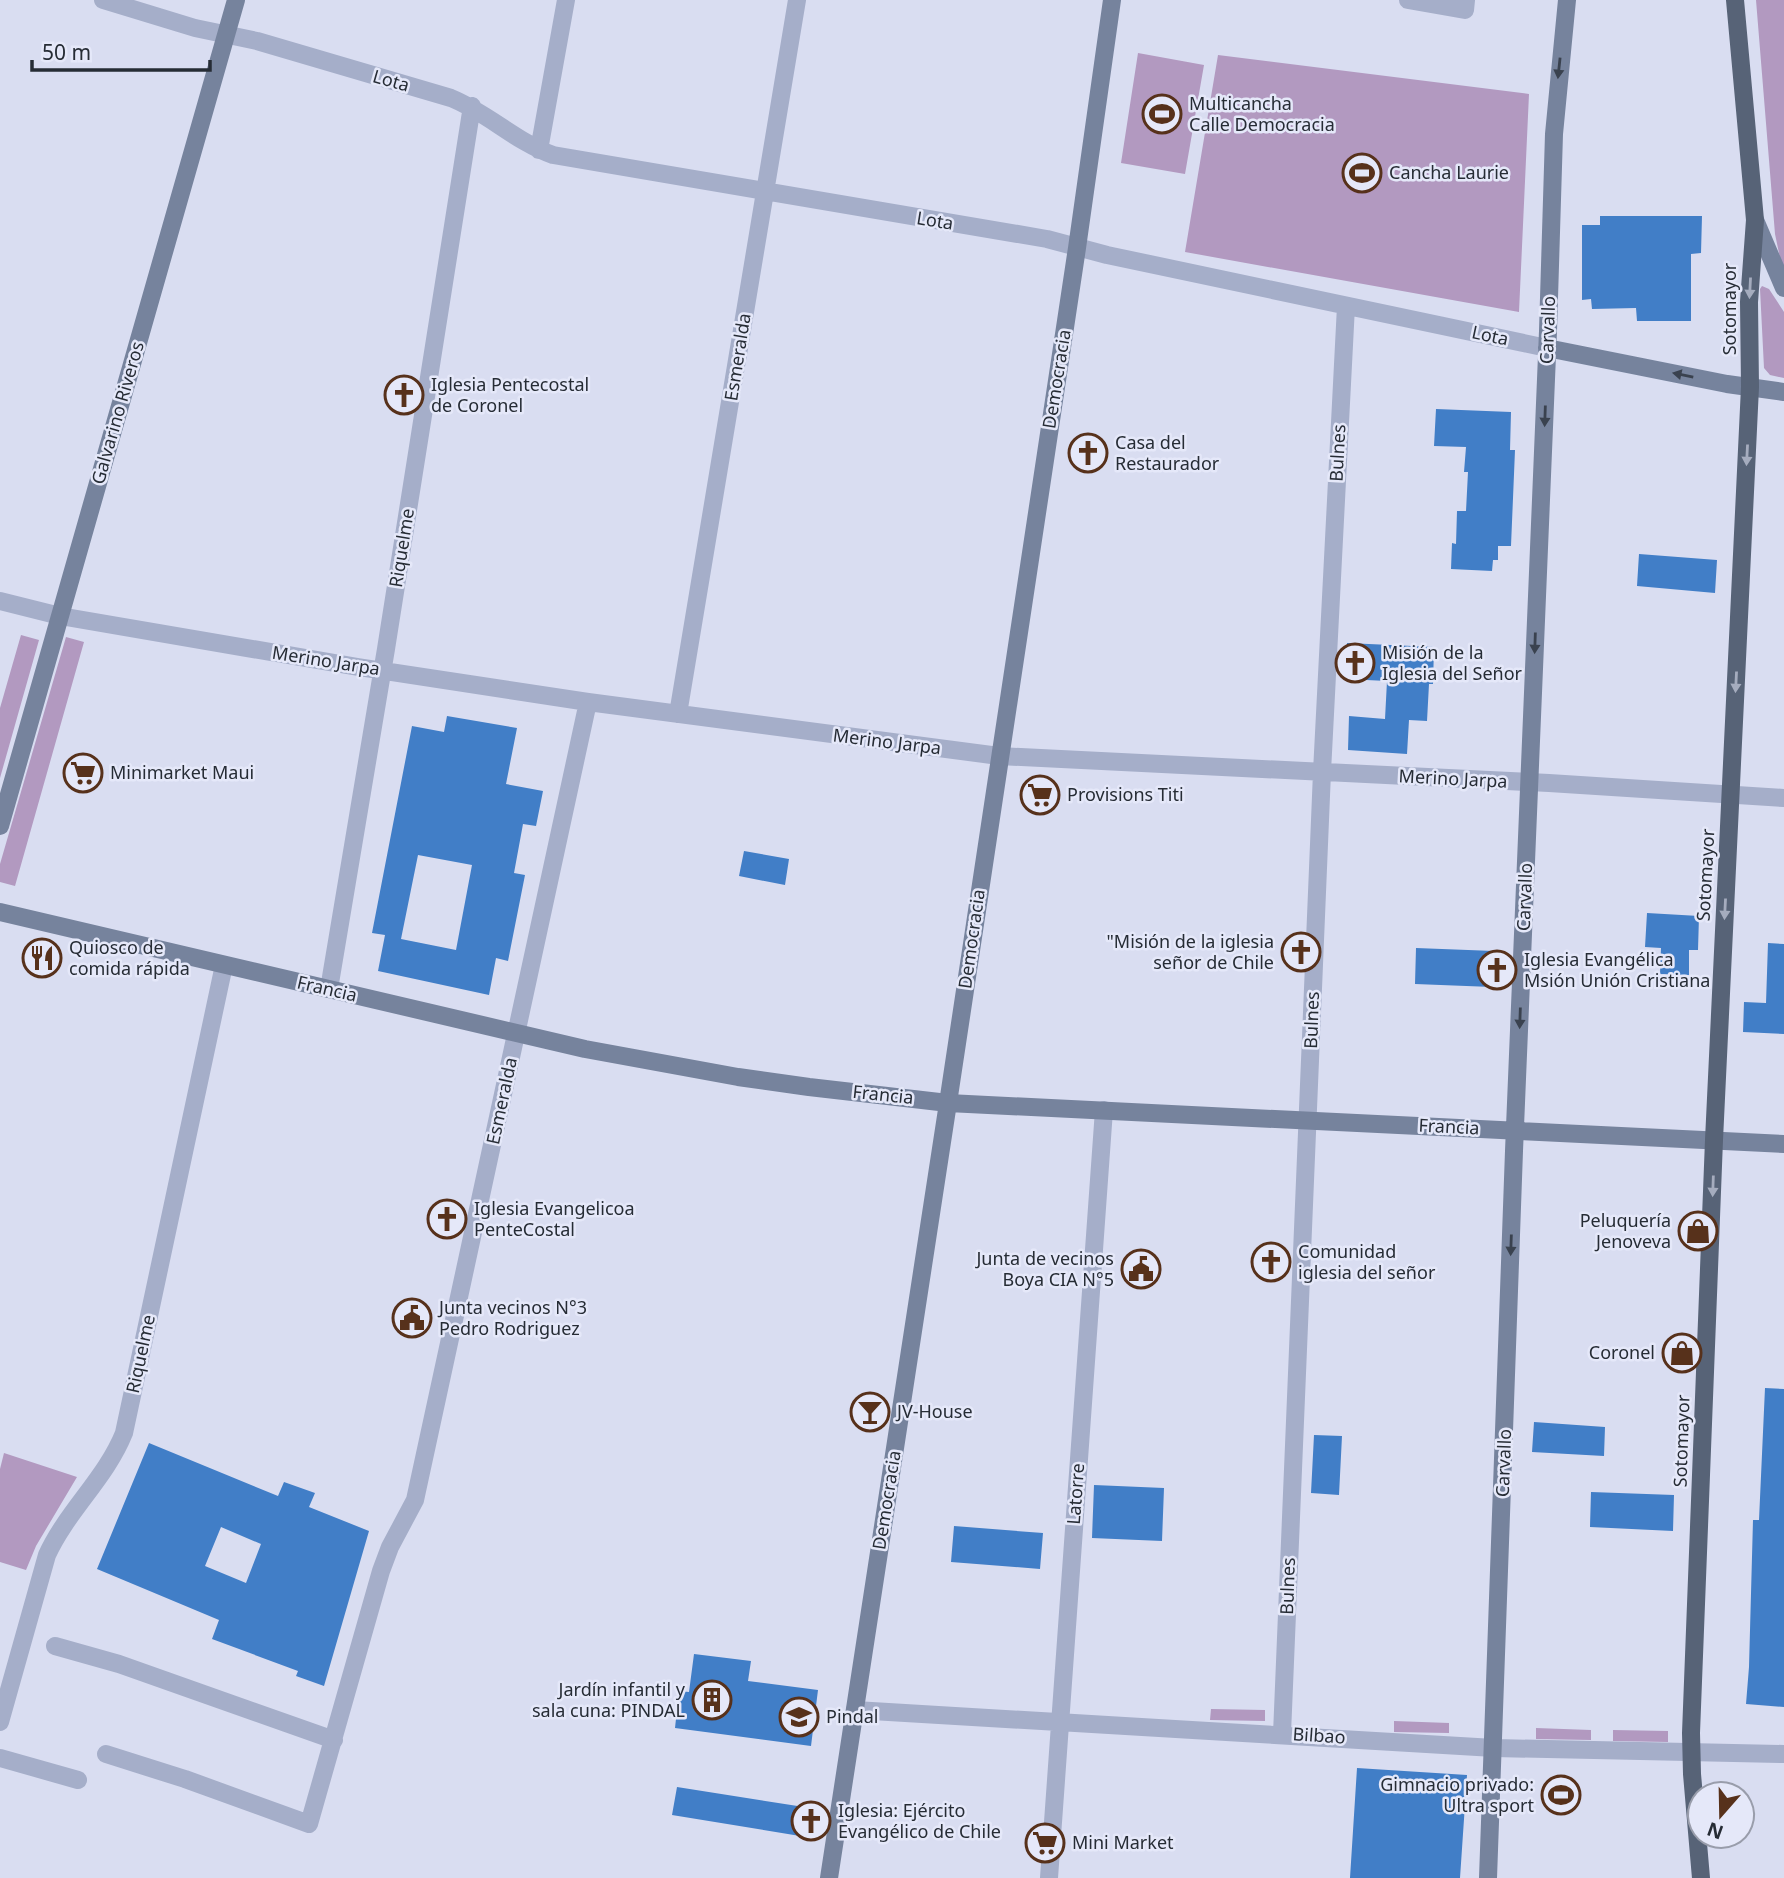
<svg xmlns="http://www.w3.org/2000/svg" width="1784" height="1878" font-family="'Noto Sans',sans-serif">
	<rect width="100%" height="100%" fill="#d9ddf1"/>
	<path fill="#b299c0" d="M1756,0h28v277l-9,-43z
		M1138,53l66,12 -19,109 -64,-11z
		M1218,55l311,39 -10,218 -334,-60z
		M1762,286l7,3 15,23v66l-14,-3 -6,-7 -4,-79z
		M21,635l18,5 -39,138v-70z
		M66,637l18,5 -69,244 -15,-4v-18z
		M4,1453l73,24 -41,69 -10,24 -26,-8v-93z
		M1211,1709l54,1v11l-55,-1z
		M1394,1721l55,2v10l-55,-1z
		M1536,1728l55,2v10l-55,-1z
		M1613,1730l55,1v11l-55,-1z"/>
	<path fill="#417ec7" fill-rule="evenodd" d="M1600,216h102l-1,37 -10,1v67h-54l-1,-13 -44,1 -1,-10 -9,1v-75h18z
		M1436,409l75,3 -1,38h5l-4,96h-13v14h-5l-1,11 -41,-2 1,-26 4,1 1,-33h9l2,-39h-4l2,-25 -32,-1z
		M1639,554l78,6 -2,33 -78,-7z
		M1347,643l87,4 -1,37h-4l-2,37 -18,-1 -2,34 -59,-4 1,-34 36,3 2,-38 -41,-2z
		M447,716l70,12 -11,56 37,7 -7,35 -13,-2 -9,49 11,2 -17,86 -12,-3 -7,37 -111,-24 7,-36 -13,-2 40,-207 32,6zM418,855l54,10 -16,85 -55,-11z
		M744,851l45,8 -4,26 -46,-9z
		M1647,913l52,3 -1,34h-9v25l-29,-1 1,-26 -16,-1z
		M1768,943l16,1v90l-41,-2 1,-30 22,1z
		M1416,948l78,3 -2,36 -77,-3z
		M1765,1388l19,1v318l-38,-3 3,-37 4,-147h6z
		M1534,1422l71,5 -1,29 -72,-4z
		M1314,1435l28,1 -3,59 -28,-2z
		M149,1443l129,53 6,-14 31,11 -6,14 60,24 -45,155 -28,-10 2,-5 -86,-32 7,-19 -122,-51zM221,1527l40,17 -15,39 -41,-17z
		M1094,1485l70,3 -2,53 -70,-3z
		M1591,1492l83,3 -1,36 -83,-4z
		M954,1526l89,7 -3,36 -89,-7z
		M694,1654l57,7 -3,20 70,9 -7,56 -136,-18 4,-37 10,1z
		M1357,1768l110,7 -7,103h-110z
		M677,1787l127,20 -4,29 -128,-21z"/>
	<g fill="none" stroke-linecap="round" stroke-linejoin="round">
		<path stroke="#a5aec9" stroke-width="18" d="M103,0l92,28 62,13 194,57c37,15 65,44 102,57l494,84 60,16 440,93
			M1408,0l57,10 1,-10
			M539,150l27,-150
			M0,601l60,15 298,51 230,35 411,54 550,27 235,15
			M678,714l119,-714
			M329,989l57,-340 86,-543
			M55,1646l64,18 215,76
			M855,1710l639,38 290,6
			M0,1722l47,-167c20,-44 59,-77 77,-122l100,-468
			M1282,1734l40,-962 24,-466
			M106,1754l79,25 124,45 72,-253 9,-24 25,-47 173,-798
			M0,1758l78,22
			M1049,1878l55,-768"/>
		<path stroke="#76839d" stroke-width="18" d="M1755,220l29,68
			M1547,348l180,36 57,8
			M0,826l236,-826
			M0,912l585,137 153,28 71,10 139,16 836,41
			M829,1878l119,-775 129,-855 35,-248
			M1488,1878l26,-727 34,-820 6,-197 13,-134"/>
		<path stroke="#576377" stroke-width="18" d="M1701,1878l-9,-104 -1,-41 23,-593 36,-753 -1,-85 6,-82 -20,-220"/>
	</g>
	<defs><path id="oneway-solid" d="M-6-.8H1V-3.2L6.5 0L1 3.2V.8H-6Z" transform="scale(1.75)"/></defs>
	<g fill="#3a424f">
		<use href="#oneway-solid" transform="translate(1559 68) rotate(96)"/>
		<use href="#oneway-solid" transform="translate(1683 375) rotate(-168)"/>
		<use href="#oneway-solid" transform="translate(1545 416) rotate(92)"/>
		<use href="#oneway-solid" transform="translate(1535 643) rotate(92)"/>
		<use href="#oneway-solid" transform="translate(1520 1018) rotate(92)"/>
		<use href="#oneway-solid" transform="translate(1511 1245) rotate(92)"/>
	</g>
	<g fill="#a5acbe">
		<use href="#oneway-solid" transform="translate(1750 288) rotate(93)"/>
		<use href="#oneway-solid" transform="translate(1747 455) rotate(93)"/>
		<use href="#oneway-solid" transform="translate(1736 682) rotate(93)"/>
		<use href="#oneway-solid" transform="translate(1725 909) rotate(93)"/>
		<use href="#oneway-solid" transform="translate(1713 1186) rotate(92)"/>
	</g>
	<defs>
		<symbol id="stadium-ring" viewBox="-11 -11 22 22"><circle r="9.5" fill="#e5e8f9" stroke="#57311b" stroke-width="1.5"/><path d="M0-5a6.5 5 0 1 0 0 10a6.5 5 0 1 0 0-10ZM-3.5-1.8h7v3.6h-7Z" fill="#57311b"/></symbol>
		<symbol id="church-ring" viewBox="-11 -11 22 22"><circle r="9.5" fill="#e5e8f9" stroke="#57311b" stroke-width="1.5"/><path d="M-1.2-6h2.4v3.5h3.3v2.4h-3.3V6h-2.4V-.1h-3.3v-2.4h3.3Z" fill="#57311b"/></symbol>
		<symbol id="supermarket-ring" viewBox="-11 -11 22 22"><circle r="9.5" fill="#e5e8f9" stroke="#57311b" stroke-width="1.5"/><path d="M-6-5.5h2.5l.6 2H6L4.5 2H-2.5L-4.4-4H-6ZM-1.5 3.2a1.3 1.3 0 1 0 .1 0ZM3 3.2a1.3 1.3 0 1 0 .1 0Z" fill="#57311b"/></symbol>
		<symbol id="restaurant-ring" viewBox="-11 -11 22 22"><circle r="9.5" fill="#e5e8f9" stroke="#57311b" stroke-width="1.5"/><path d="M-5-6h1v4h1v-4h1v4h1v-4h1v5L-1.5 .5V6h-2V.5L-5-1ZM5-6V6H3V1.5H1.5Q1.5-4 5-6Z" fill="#57311b"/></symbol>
		<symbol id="shop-ring" viewBox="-11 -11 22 22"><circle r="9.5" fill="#e5e8f9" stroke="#57311b" stroke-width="1.5"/><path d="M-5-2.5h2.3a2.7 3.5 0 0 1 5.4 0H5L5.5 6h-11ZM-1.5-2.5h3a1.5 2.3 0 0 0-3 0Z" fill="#57311b"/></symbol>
		<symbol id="civic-ring" viewBox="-11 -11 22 22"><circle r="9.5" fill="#e5e8f9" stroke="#57311b" stroke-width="1.5"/><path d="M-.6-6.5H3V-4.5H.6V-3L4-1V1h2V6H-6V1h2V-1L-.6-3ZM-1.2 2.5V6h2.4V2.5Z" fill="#57311b"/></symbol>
		<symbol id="bar-ring" viewBox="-11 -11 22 22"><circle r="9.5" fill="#e5e8f9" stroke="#57311b" stroke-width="1.5"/><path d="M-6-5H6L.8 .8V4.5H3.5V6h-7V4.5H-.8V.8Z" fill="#57311b"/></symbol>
		<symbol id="building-ring" viewBox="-11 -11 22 22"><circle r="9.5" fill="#e5e8f9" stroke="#57311b" stroke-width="1.5"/><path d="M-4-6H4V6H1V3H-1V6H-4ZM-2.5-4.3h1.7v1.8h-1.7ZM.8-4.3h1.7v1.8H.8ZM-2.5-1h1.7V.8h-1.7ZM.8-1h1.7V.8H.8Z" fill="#57311b"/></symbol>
		<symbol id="school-ring" viewBox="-11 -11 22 22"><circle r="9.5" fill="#e5e8f9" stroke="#57311b" stroke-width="1.5"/><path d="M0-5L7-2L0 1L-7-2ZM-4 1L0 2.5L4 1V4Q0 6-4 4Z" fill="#57311b"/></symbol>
	</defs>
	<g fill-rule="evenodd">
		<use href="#stadium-ring" x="1140" y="92" width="44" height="44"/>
		<use href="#stadium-ring" x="1340" y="151" width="44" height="44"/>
		<use href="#church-ring" x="382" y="373" width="44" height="44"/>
		<use href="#church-ring" x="1066" y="431" width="44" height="44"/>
		<use href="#church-ring" x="1333" y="641" width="44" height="44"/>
		<use href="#supermarket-ring" x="61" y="751" width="44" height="44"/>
		<use href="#supermarket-ring" x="1018" y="773" width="44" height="44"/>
		<use href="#church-ring" x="1279" y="930" width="44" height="44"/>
		<use href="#restaurant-ring" x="20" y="936" width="44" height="44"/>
		<use href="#church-ring" x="1475" y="948" width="44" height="44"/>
		<use href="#church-ring" x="425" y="1197" width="44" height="44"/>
		<use href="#shop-ring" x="1676" y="1209" width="44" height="44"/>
		<use href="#church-ring" x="1249" y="1240" width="44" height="44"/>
		<use href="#civic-ring" x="1119" y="1247" width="44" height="44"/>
		<use href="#civic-ring" x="390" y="1296" width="44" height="44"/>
		<use href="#shop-ring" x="1660" y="1331" width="44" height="44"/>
		<use href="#bar-ring" x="848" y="1390" width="44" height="44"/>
		<use href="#building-ring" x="690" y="1678" width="44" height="44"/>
		<use href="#school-ring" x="777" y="1695" width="44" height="44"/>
		<use href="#stadium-ring" x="1539" y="1773" width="44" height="44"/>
		<use href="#church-ring" x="789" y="1799" width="44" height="44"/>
		<use href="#supermarket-ring" x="1023" y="1821" width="44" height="44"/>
	</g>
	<g text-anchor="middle" stroke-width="5" stroke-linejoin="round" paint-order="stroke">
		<g font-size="18" fill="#262c35" stroke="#e5e8f9">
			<text transform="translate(391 81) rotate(16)" y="6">Lota</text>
			<text transform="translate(935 221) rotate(9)" y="6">Lota</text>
			<text transform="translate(1730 309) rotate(-90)" y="6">Sotomayor</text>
			<text transform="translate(1548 330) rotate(-88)" y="6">Carvallo</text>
			<text transform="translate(1490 336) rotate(12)" y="6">Lota</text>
			<text transform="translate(738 357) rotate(-81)" y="6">Esmeralda</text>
			<text transform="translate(1057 379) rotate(-81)" y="6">Democracia</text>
			<text transform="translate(118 413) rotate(-74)" y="6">Galvarino Riveros</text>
			<text transform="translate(1338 453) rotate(-87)" y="6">Bulnes</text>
			<text transform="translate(402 548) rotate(-81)" y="6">Riquelme</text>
			<text transform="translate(326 661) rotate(9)" y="6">Merino Jarpa</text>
			<text transform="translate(887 742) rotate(7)" y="6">Merino Jarpa</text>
			<text transform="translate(1453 779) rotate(3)" y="6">Merino Jarpa</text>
			<text transform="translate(1706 875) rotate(-87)" y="6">Sotomayor</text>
			<text transform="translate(1525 897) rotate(-88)" y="6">Carvallo</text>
			<text transform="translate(972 939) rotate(-82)" y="6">Democracia</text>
			<text transform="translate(327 989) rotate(13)" y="6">Francia</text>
			<text transform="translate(1312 1020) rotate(-88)" y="6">Bulnes</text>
			<text transform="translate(883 1095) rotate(6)" y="6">Francia</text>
			<text transform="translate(502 1101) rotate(-78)" y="6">Esmeralda</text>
			<text transform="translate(1449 1127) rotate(3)" y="6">Francia</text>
			<text transform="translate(141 1354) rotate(-78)" y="6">Riquelme</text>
			<text transform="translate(1682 1441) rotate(-88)" y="6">Sotomayor</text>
			<text transform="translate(1504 1463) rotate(-88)" y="6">Carvallo</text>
			<text transform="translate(1076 1494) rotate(-86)" y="6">Latorre</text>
			<text transform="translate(887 1500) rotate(-81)" y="6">Democracia</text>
			<text transform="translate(1288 1586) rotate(-88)" y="6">Bulnes</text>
			<text transform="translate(1319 1736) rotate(4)" y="6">Bilbao</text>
		</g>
		<g font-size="18" fill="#262c35" stroke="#e5e8f9" text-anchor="start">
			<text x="1189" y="110">Multicancha<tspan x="1189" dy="21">Calle Democracia</tspan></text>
			<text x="1389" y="179">Cancha Laurie</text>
			<text x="431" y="391">Iglesia Pentecostal<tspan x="431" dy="21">de Coronel</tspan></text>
			<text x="1115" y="449">Casa del<tspan x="1115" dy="21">Restaurador</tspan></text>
			<text x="1382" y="659">Misión de la<tspan x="1382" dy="21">Iglesia del Señor</tspan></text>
			<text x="110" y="779">Minimarket Maui</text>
			<text x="1067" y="801">Provisions Titi</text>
			<text x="1274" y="948" text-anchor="end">"Misión de la iglesia<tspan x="1274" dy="21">señor de Chile</tspan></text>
			<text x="69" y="954">Quiosco de<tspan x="69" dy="21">comida rápida</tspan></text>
			<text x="1524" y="966">Iglesia Evangélica<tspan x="1524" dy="21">Msión Unión Cristiana</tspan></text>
			<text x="474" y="1215">Iglesia Evangelicoa<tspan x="474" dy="21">PenteCostal</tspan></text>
			<text x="1671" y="1227" text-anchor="end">Peluquería<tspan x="1671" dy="21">Jenoveva</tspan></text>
			<text x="1298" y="1258">Comunidad<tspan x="1298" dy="21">iglesia del señor</tspan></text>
			<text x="1114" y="1265" text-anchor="end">Junta de vecinos<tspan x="1114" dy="21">Boya CIA N°5</tspan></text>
			<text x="439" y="1314">Junta vecinos N°3<tspan x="439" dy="21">Pedro Rodriguez</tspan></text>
			<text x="1655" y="1359" text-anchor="end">Coronel</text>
			<text x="897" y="1418">JV-House</text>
			<text x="685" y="1696" text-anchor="end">Jardín infantil y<tspan x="685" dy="21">sala cuna: PINDAL</tspan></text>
			<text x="826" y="1723">Pindal</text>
			<text x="1534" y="1791" text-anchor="end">Gimnacio privado:<tspan x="1534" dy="21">Ultra sport</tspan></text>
			<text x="838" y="1817">Iglesia: Ejército<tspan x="838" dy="21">Evangélico de Chile</tspan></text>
			<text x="1072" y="1849">Mini Market</text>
		</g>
	</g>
	<g transform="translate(1721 1815) rotate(200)"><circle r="33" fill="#e5e8f9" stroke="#999dab" stroke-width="2"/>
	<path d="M0-5L12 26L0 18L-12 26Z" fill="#57311b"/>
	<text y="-10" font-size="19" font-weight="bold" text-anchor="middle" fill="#262c35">N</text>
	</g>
	<path d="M32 60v10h178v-10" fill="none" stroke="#262c35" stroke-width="3.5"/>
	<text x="42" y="60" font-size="21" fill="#262c35" stroke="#e5e8f9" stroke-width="5" paint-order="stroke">50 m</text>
</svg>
